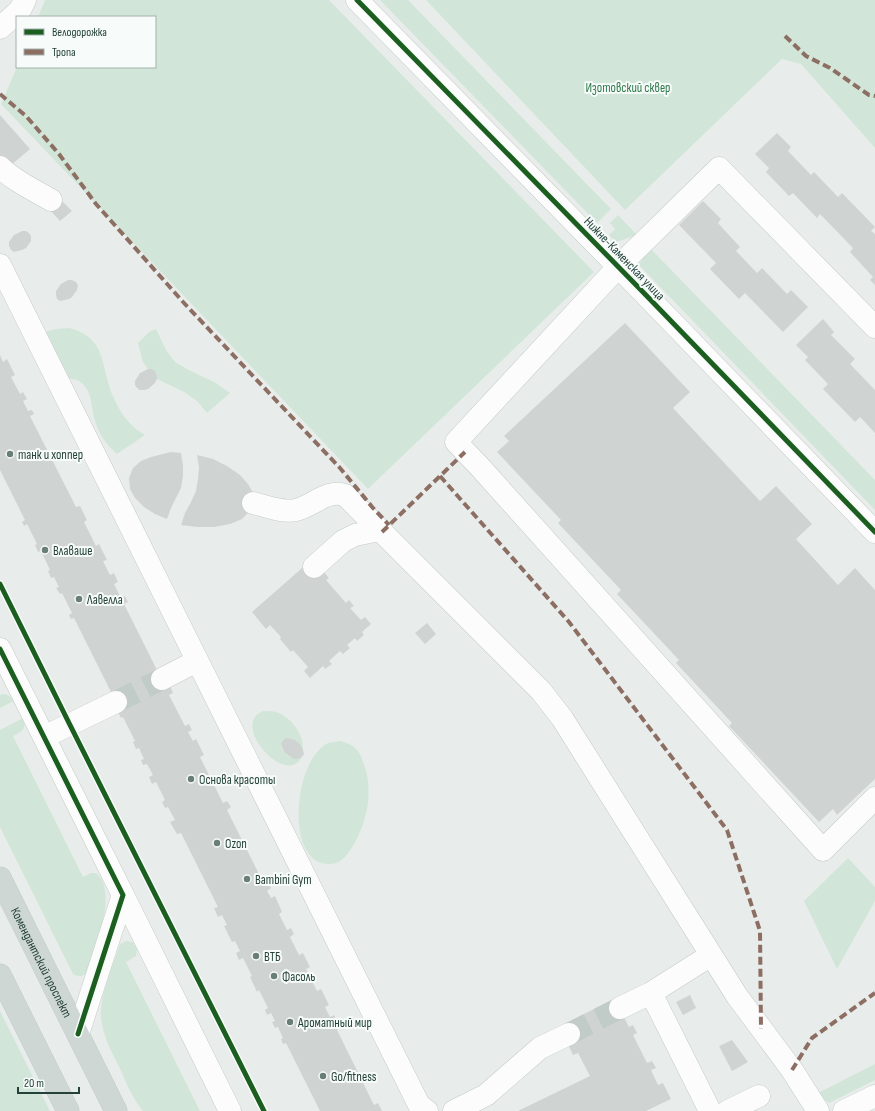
<svg xmlns="http://www.w3.org/2000/svg" width="875" height="1111" font-family="'Sofia Sans Condensed',sans-serif">
	<rect width="100%" height="100%" fill="#e8edeb"/>
	<path fill="#d1e6d8" d="M45,0h284l265,272 -226,217 -367,-385 16,-37h138v-50h-117z
		M380,0h28l203,209 -14,14z
		M426,0h449v148l-74,-84 -19,-5 -157,151z
		M618,215l19,20 -21,7 -7,-7 6,-6 -5,-6z
		M649,247l226,233v30l-236,-245z
		M69,328c40,10 31,41 45,70 4,10 11,21 19,28 3,4 8,6 12,9l-28,19c-12,-11 -17,-18 -22,-33 -4,-13 -2,-31 -16,-40 -3,-2 -8,-2 -12,-3l-22,-46 10,-3z
		M156,329l10,21 9,12 14,8 27,13 14,10 -23,20 -10,-12 -13,-9 -27,-13c1,-7 -3,-10 -9,-10l-5,-7 -5,-19 11,-11z
		M2,694c6,0 8,2 12,7l-14,7v-13z
		M263,711c5,0 11,0 16,2 13,6 25,22 24,37 -4,-8 -11,-15 -20,-10l-2,4c1,9 8,14 17,15l4,-2c-16,31 -73,-33 -39,-46z
		M23,718c4,12 -1,13 -10,18l70,141 8,-4h5c23,19 -1,77 -9,100 -5,4 -8,4 -14,1l-73,-147v-97z
		M340,741c3,1 8,2 11,4 7,4 10,10 12,17 11,26 5,58 -9,82 -5,9 -12,20 -24,20 -46,2 -37,-104 -2,-121 3,-1 8,-1 12,-2z
		M848,858l27,29v14l-38,68 -33,-68z
		M126,941l7,1 4,7 -1,7 -10,6 74,149h-57c-10,-12 -16,-26 -22,-40 -8,-17 -18,-34 -20,-52 -2,-23 12,-53 19,-75z
		M0,1011l50,100h-50z
		M875,1064v16l-46,23 -13,-9z"/>
	<path fill="#cfd4d2" d="M0,115l30,34 -20,17 -10,-11z
		M777,133l14,14 -3,4 23,24 3,-3 24,25 4,-4 33,34 -4,4 4,3v51l-5,-5 3,-3 -23,-25 3,-4 -33,-34 -3,4 -24,-25 -4,3 -23,-24 3,-4 -14,-14z
		M61,200l11,11 -12,10 -10,-11z
		M703,201l18,18 -3,4 22,24 -4,4 21,22 5,-5 25,26 4,-4 17,17 -25,25 -38,-39 -6,6 -29,-30 6,-6 -37,-38z
		M22,231h4l3,2 2,3v5l-5,7 -4,2 -8,2 -3,-2 -2,-4v-4l5,-7z
		M68,280h4l4,2 2,3 -1,5 -5,7 -3,2 -9,2 -3,-2 -1,-4v-4l5,-7z
		M823,319l11,13 -3,3 24,24 -5,5 25,26v43l-15,-16 -5,5 -32,-33 5,-5 -23,-24 3,-3 -12,-12z
		M625,323l65,69 -17,16 87,93 16,-15 36,38 -16,15 42,46 17,-17 20,22v189l-38,36 -4,-6 -14,13 -90,-96 3,-3 -56,-60 3,-3 -62,-66 4,-4 -63,-67 3,-3 -64,-68 12,-11 -5,-5z
		M0,355l3,7 4,-3 8,16 -4,2 9,17 3,-2 4,7 -4,2 5,10 4,-1 2,4 -4,2 5,10 41,81 4,-1 7,14 -3,2 12,24 3,-2 8,16 -4,1 7,14 4,-2 4,9 -4,2 7,14 4,-2 3,6 -4,2 42,84 4,-2 3,7 -4,2 16,31 4,-2 3,6 -4,2 5,9 3,-2 8,16 -4,2 11,22 4,-2 3,7 -4,1 9,18 4,-2 4,6 -4,3 37,74 3,-2 4,6 -4,3 4,7 4,-2 7,16 -3,2 8,16 4,-2 3,6 -4,3 9,18 4,-2 7,14 -4,2 11,22 4,-2 8,16 -4,2 5,10 4,-2 6,13 -3,2 37,75 4,-2 4,8h-62l-34,-68 -3,1 -2,-5 2,-1 -5,-11 -3,1 -3,-6 3,-1 -4,-8 -4,2 -2,-5 3,-2 -9,-18 -2,2 -7,-15 2,-1 -9,-18 -4,2 -3,-7 4,-2 -5,-10 -3,1 -8,-16 3,-1 -5,-10 -4,2 -4,-9 4,-1 -37,-74 -4,1 -7,-12 5,-2 -7,-13 -3,1 -3,-6 3,-2 -9,-18 -4,2 -3,-7 4,-2 -6,-11 -4,1 -2,-5 3,-1 -5,-11 -3,1 -3,-7 2,-1 -12,-24 -2,1 -3,-6 -2,-10 -42,-84 -3,1 -2,-4 3,-2 -10,-20 -2,1 -4,-6 3,-1 -5,-10 -3,1 -3,-7 2,-1 -9,-19 -3,1 -3,-7 2,-1 -10,-20 -3,2 -2,-4 3,-2 -25,-50z
		M148,369h4l3,2 2,4v4l-2,4 -7,6 -4,1h-4l-3,-2 -2,-3v-4l5,-8z
		M171,452l10,1 2,12v11l-2,12 -10,20 -4,11 -12,-5 -11,-7 -9,-9 -5,-9 -1,-11 4,-10 8,-7 10,-4z
		M197,455l16,4 14,7 13,9 8,9 5,9 -4,19 -7,7 -12,5 -16,3h-17l-16,-2 4,-12 6,-11 5,-11 2,-12 1,-12z
		M309,562l15,10 5,6 -3,2 20,23 3,-3 5,6 -4,2 11,12 4,-3 6,7 -9,8 2,3 -7,6 -2,-3 -8,7 3,3 -7,6 -3,-3 -11,10 3,3 -7,5 -2,-3 -13,12 -6,-7 4,-4 -15,-17 -2,2 -11,-13 1,-2 -11,-12 -4,4 -14,-17z
		M427,623l9,11 -11,10 -10,-11z
		M286,738h3l6,2 5,4 3,6 1,4 -2,3 -4,2h-4l-5,-3 -5,-4 -3,-8 2,-4z
		M690,995l6,13 -13,7 -7,-13z
		M620,996l-1,11 10,20 4,-2 4,8 -4,2 14,28 5,-2 4,7 -5,2 7,15 5,-2 8,16 -25,12h-128l72,-35 -12,-23 -5,2 -8,-17 5,-3 -6,-11z
		M732,1040l16,22 -16,9 -13,-25z"/>
	<g fill="none" stroke-linecap="round" stroke-linejoin="round">
		<path stroke="#c1cbc8" stroke-width="22" stroke-dasharray="22 11" stroke-linecap="butt" d="M116,702l46,-23
			M569,1034l51,-26"/>
		<defs>
			<path id="minor" d="M357,0l284,290 234,242
				M0,28l20,-18 5,-10
				M0,167c14,14 34,23 51,33
				M0,265l419,840 8,6
				M875,327l-156,-159 -101,99 -162,175 23,24 344,384 52,-52
				M253,503c13,3 29,10 43,7 17,-4 31,-21 49,-15l196,196 21,27 175,278 55,74 26,41
				M314,567l29,-26 12,-6 24,-5
				M0,649l123,246 -45,139
				M162,679l35,-18
				M44,737l72,-35
				M123,895l107,216
				M651,993l59,118
				M620,1008l31,-15 60,-38
				M454,1111l32,-16 54,-47 29,-14
				M728,1111l31,-15
				M844,1111l31,-15"/>
			<g id="major">
				<path id="s1" d="M0,878l116,233"/>
				<path d="M0,975l68,136"/>
			</g>
		</defs>
		<use href="#minor" stroke="#c5cac8" stroke-width="23"/>
		<use href="#major" stroke="#c3ccc9" stroke-width="23"/>
		<use href="#minor" stroke="#fcfcfc" stroke-width="22"/>
		<use href="#major" stroke="#cfd7d5" stroke-width="22"/>
		<path stroke="#8d6e63" stroke-width="4" stroke-dasharray="8 4" stroke-linecap="butt" d="M785,36l21,20 24,12 39,27 6,1
			M0,94l26,22 33,38 37,50 88,99 156,165 33,40 16,17
			M440,476l129,146 158,208 33,101 1,98
			M382,532l83,-80
			M792,1070l20,-32 63,-45"/>
		<defs>
			<path id="cycleway" d="M357,0l284,290 234,242
				M0,584l70,141 194,386
				M0,649l123,246 -45,139"/>
		</defs>
		<use href="#cycleway" stroke="#f7fbf9" stroke-width="8"/>
		<use href="#cycleway" stroke="#1b5e20" stroke-width="5"/>
	</g>
	<g fill="#697e78" stroke="#f7fbf9" stroke-width="1.5">
		<circle cx="10" cy="454" r="4"/>
		<circle cx="45" cy="550" r="4"/>
		<circle cx="79" cy="599" r="4"/>
		<circle cx="191" cy="779" r="4"/>
		<circle cx="217" cy="843" r="4"/>
		<circle cx="247" cy="879" r="4"/>
		<circle cx="256" cy="956" r="4"/>
		<circle cx="274" cy="976" r="4"/>
		<circle cx="290" cy="1022" r="4"/>
		<circle cx="323" cy="1076" r="4"/>
	</g>
	<g text-anchor="middle" stroke-width="4" stroke-linejoin="round" paint-order="stroke">
		<g font-size="13" fill="#2d7a4b" stroke="#f7fbf9">
			<text x="628" y="92">Изотовский сквер</text>
		</g>
		<g font-size="13" fill="#24423a" stroke="#f7fbf9">
			<text transform="translate(625 258) rotate(46)" y="5">Нижне-Каменская улица</text>
			<text dy="5" stroke="none"><textPath href="#s1" startOffset="94">Комендантский проспект</textPath></text>
		</g>
		<g font-size="13" fill="#24423a" stroke="#f7fbf9" text-anchor="start">
			<text x="18" y="459">танк и хоппер</text>
			<text x="53" y="555">Влаваше</text>
			<text x="87" y="604">Лавелла</text>
			<text x="199" y="784">Основа красоты</text>
			<text x="225" y="848">Ozon</text>
			<text x="255" y="884">Bambini Gym</text>
			<text x="264" y="961">ВТБ</text>
			<text x="282" y="981">Фасоль</text>
			<text x="298" y="1027">Ароматный мир</text>
			<text x="331" y="1081">Go/fitness</text>
		</g>
	</g>
	<rect x="16" y="16" width="140" height="52" fill="#f7fbf9" stroke="#a3b1ad"/>
	<rect x="24" y="29" width="20" height="6" fill="#1b5e20" stroke="#a3b1ad"/>
	<text x="52" y="36" font-size="12" fill="#24423a">Велодорожка</text>
	<rect x="24" y="49" width="20" height="6" fill="#8d6e63" stroke="#a3b1ad"/>
	<text x="52" y="56" font-size="12" fill="#24423a">Тропа</text>
	<path d="M18 1087v6h61v-6" fill="none" stroke="#24423a" stroke-width="2"/>
	<text x="24" y="1087" font-size="12" fill="#24423a" stroke="#f7fbf9" stroke-width="3" paint-order="stroke">20 m</text>
</svg>
